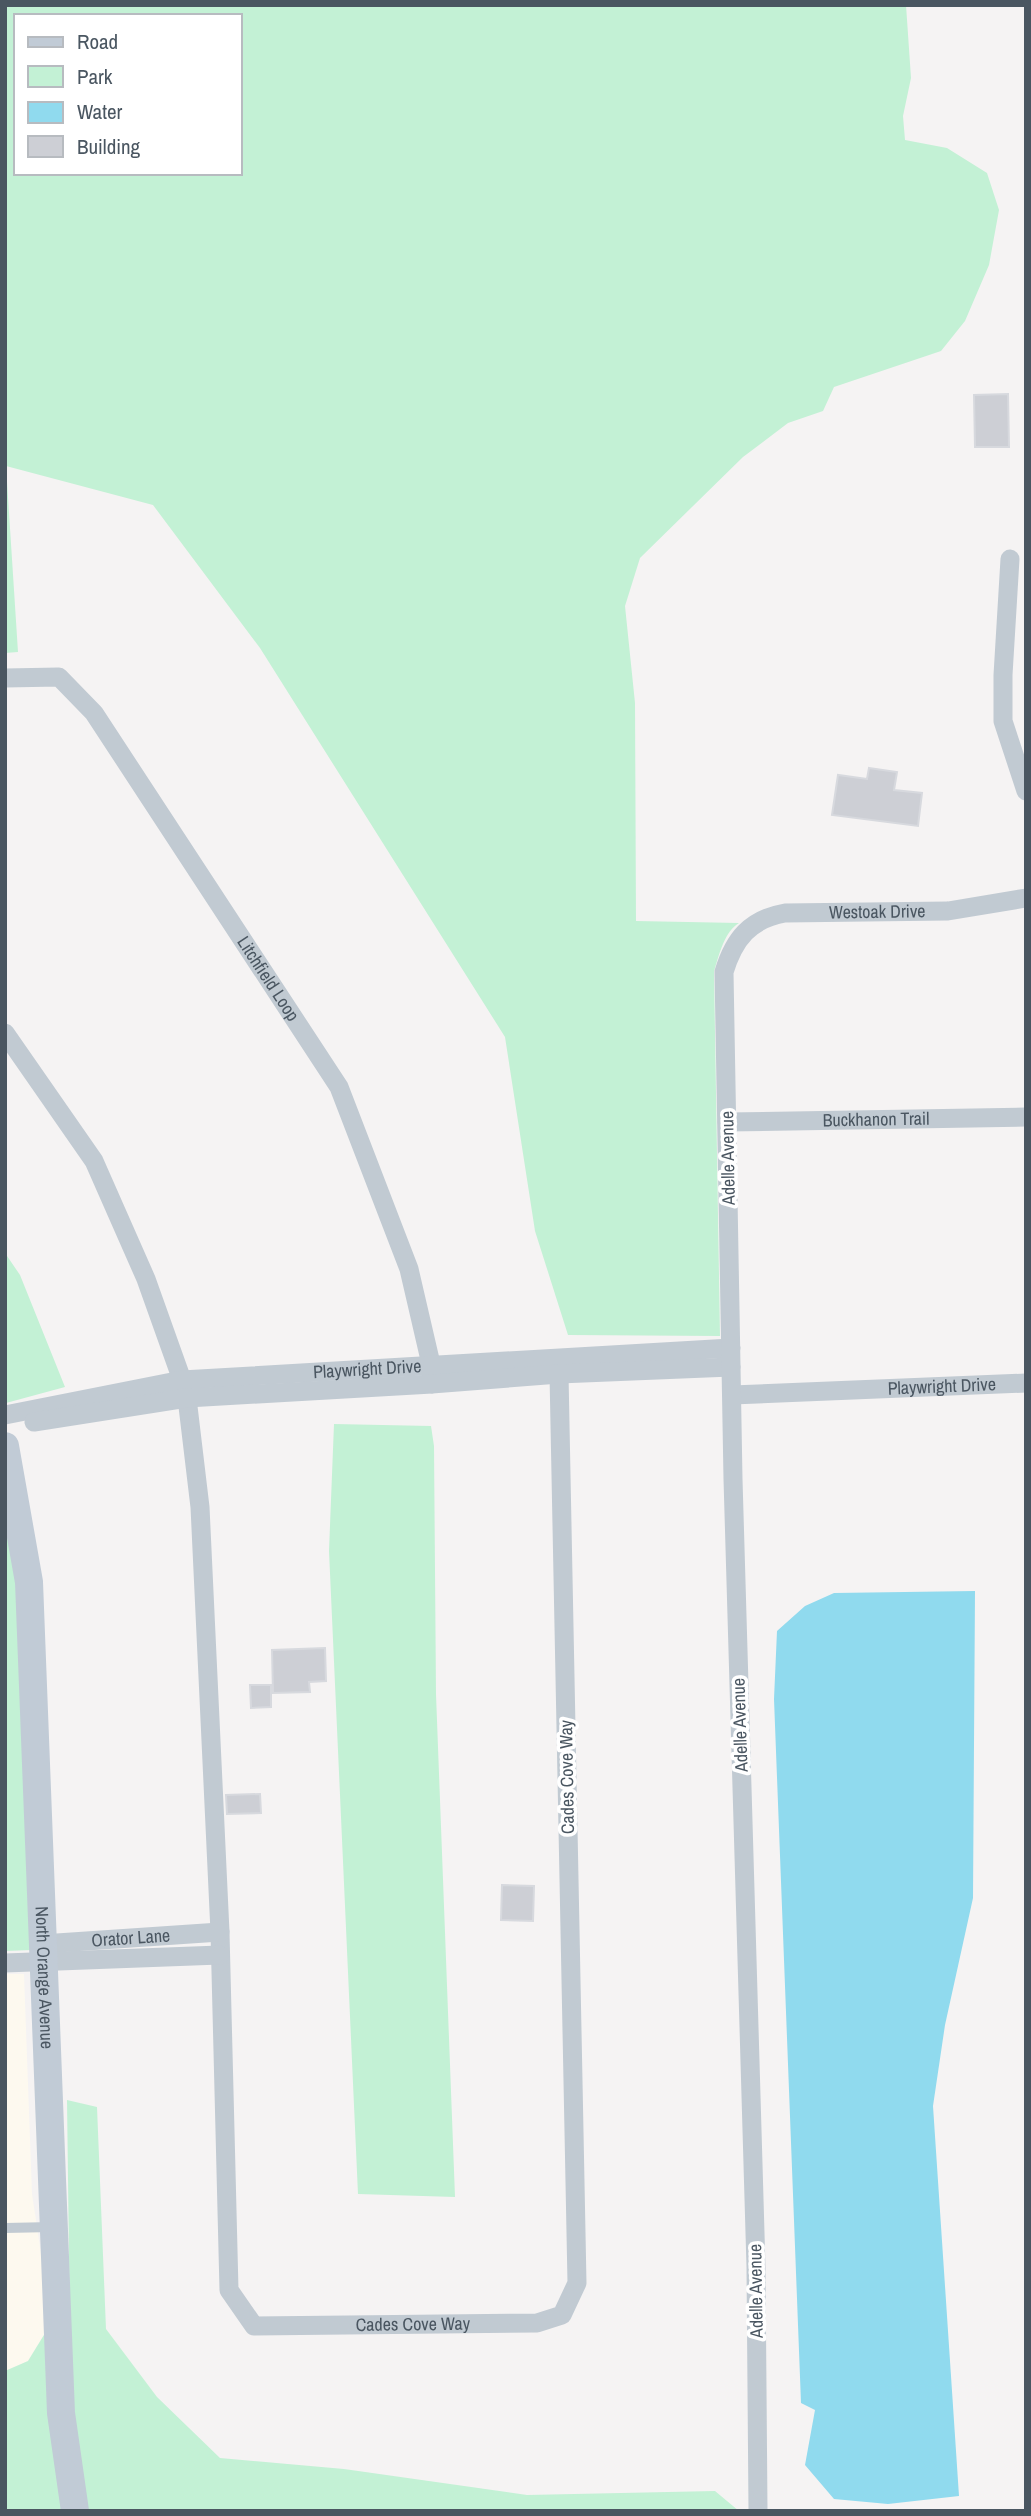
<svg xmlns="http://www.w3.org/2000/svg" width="1031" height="2516" font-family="'Archivo Narrow',sans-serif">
	<rect width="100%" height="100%" fill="#f5f3f3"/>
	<path fill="#fdf9ef" d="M5,1974h19l8,220 13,86 2,50 -19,31 -23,10z"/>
	<path fill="#c3f1d5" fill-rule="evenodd" d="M5,5h901l5,73 -8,38 2,24 42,8 40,25 12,37 -10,55 -24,56 -24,30 -107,36 -11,24 -35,12 -45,34 -103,101 -15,48 10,97 1,218 103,2c-14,8 -20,31 -25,49l6,364 -152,-1 -33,-104 -30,-194 -245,-389 -107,-143 -147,-39 12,186 -13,1zM16,16h224v157h-224z
		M5,1253l15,22 45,112 -59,16z
		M334,1424l97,2 3,20 2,248 19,503 -97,-3 -29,-643z
		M5,1506l14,77 13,367 -27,1z
		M67,2100l30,7 9,222 51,68 63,61 124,11 183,26 188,-4 24,20h-653l-15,-99z
		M47,2330l18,181h-60v-140l23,-10z"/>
	<path fill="#90daee" d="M975,1591l-2,307 -28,127 -12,81 26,390 -71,8 -54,-5 -29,-34 10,-55 -14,-7 -27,-704 3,-68 28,-25 29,-13z"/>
	<path fill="#cdcfd5" stroke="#d7d9de" stroke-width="2" d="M1008,394l1,53h-34l-1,-52z
		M869,768l28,4 -3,18 28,3 -4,33 -86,-11 6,-40 29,4z
		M325,1648l1,33 -17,1 1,10 -37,1 -1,-43z
		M250,1685h21v22l-20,1z
		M260,1794l1,19 -34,1 -1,-19z
		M502,1885l32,1 -1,35 -32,-1z"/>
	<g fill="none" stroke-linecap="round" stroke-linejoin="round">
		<path stroke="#c1cad2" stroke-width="10" d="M5,2228l48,-1"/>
		<g stroke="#c1cad2" stroke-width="19">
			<path d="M1010,559l-7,116v46l23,70"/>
			<path id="s1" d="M5,678l54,-1 35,36 245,374 70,182 22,95 1,20"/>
			<path d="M5,1033l89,128 52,118 36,101"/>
			<path id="s2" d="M727,1122l299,-5"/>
			<path id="s3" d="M732,1395l294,-12"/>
			<path id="s4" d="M187,1398l13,109 20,425 9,358 25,36 283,-3 25,-8 15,-32 -18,-909"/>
			<path id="s5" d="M5,1415l177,-35 549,-32"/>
			<path d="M34,1422l153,-24 245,-14 127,-10 172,-7"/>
			<path id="s6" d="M42,1944l178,-12"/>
			<path d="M5,1963l215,-8"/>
			<path id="s7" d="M758,2511l-2,-244 -23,-788 -9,-507c10,-33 26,-53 61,-59l163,-2 78,-13"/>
		</g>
		<path stroke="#c1cbd6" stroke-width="28" id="s8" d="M5,1446l24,136 32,831 14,98"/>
	</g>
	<g text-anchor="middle" stroke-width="7" stroke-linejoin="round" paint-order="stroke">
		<g font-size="18" fill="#4a5661" stroke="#fff">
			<text dy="6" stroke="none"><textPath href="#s7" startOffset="1722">Westoak Drive</textPath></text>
			<text dy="6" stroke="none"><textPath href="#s1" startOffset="422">Litchfield Loop</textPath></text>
			<text dy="6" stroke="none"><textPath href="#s2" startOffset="149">Buckhanon Trail</textPath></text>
			<text transform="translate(728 1158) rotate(-91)" y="6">Adelle Avenue</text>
			<text dy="6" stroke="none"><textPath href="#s5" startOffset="366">Playwright Drive</textPath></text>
			<text dy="6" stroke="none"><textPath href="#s3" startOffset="210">Playwright Drive</textPath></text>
			<text transform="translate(740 1725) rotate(-92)" y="6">Adelle Avenue</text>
			<text transform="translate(567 1777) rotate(-91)" y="6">Cades Cove Way</text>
			<text dy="6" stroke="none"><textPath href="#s6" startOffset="89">Orator Lane</textPath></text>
			<text dy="6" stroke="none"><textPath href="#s8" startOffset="534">North Orange Avenue</textPath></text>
			<text transform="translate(756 2291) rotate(-91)" y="6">Adelle Avenue</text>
			<text dy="6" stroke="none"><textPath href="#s4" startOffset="1096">Cades Cove Way</textPath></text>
		</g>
	</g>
	<rect width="1031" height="2516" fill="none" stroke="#4a5661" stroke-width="14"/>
	<rect x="14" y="14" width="228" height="161" fill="#ffffff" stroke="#b7bbc0" stroke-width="2"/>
	<rect x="28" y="37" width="35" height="10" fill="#c1cbd6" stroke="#b7bbc0" stroke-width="2"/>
	<text x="77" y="49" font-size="21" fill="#4a5661">Road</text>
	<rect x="28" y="66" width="35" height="21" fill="#c3f1d5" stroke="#b7bbc0" stroke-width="2"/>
	<text x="77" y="84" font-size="21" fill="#4a5661">Park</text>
	<rect x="28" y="102" width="35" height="21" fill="#90daee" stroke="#b7bbc0" stroke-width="2"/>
	<text x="77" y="119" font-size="21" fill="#4a5661">Water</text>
	<rect x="28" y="136" width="35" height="21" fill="#cdcfd5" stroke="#b7bbc0" stroke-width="2"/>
	<text x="77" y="154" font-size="21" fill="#4a5661">Building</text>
</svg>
